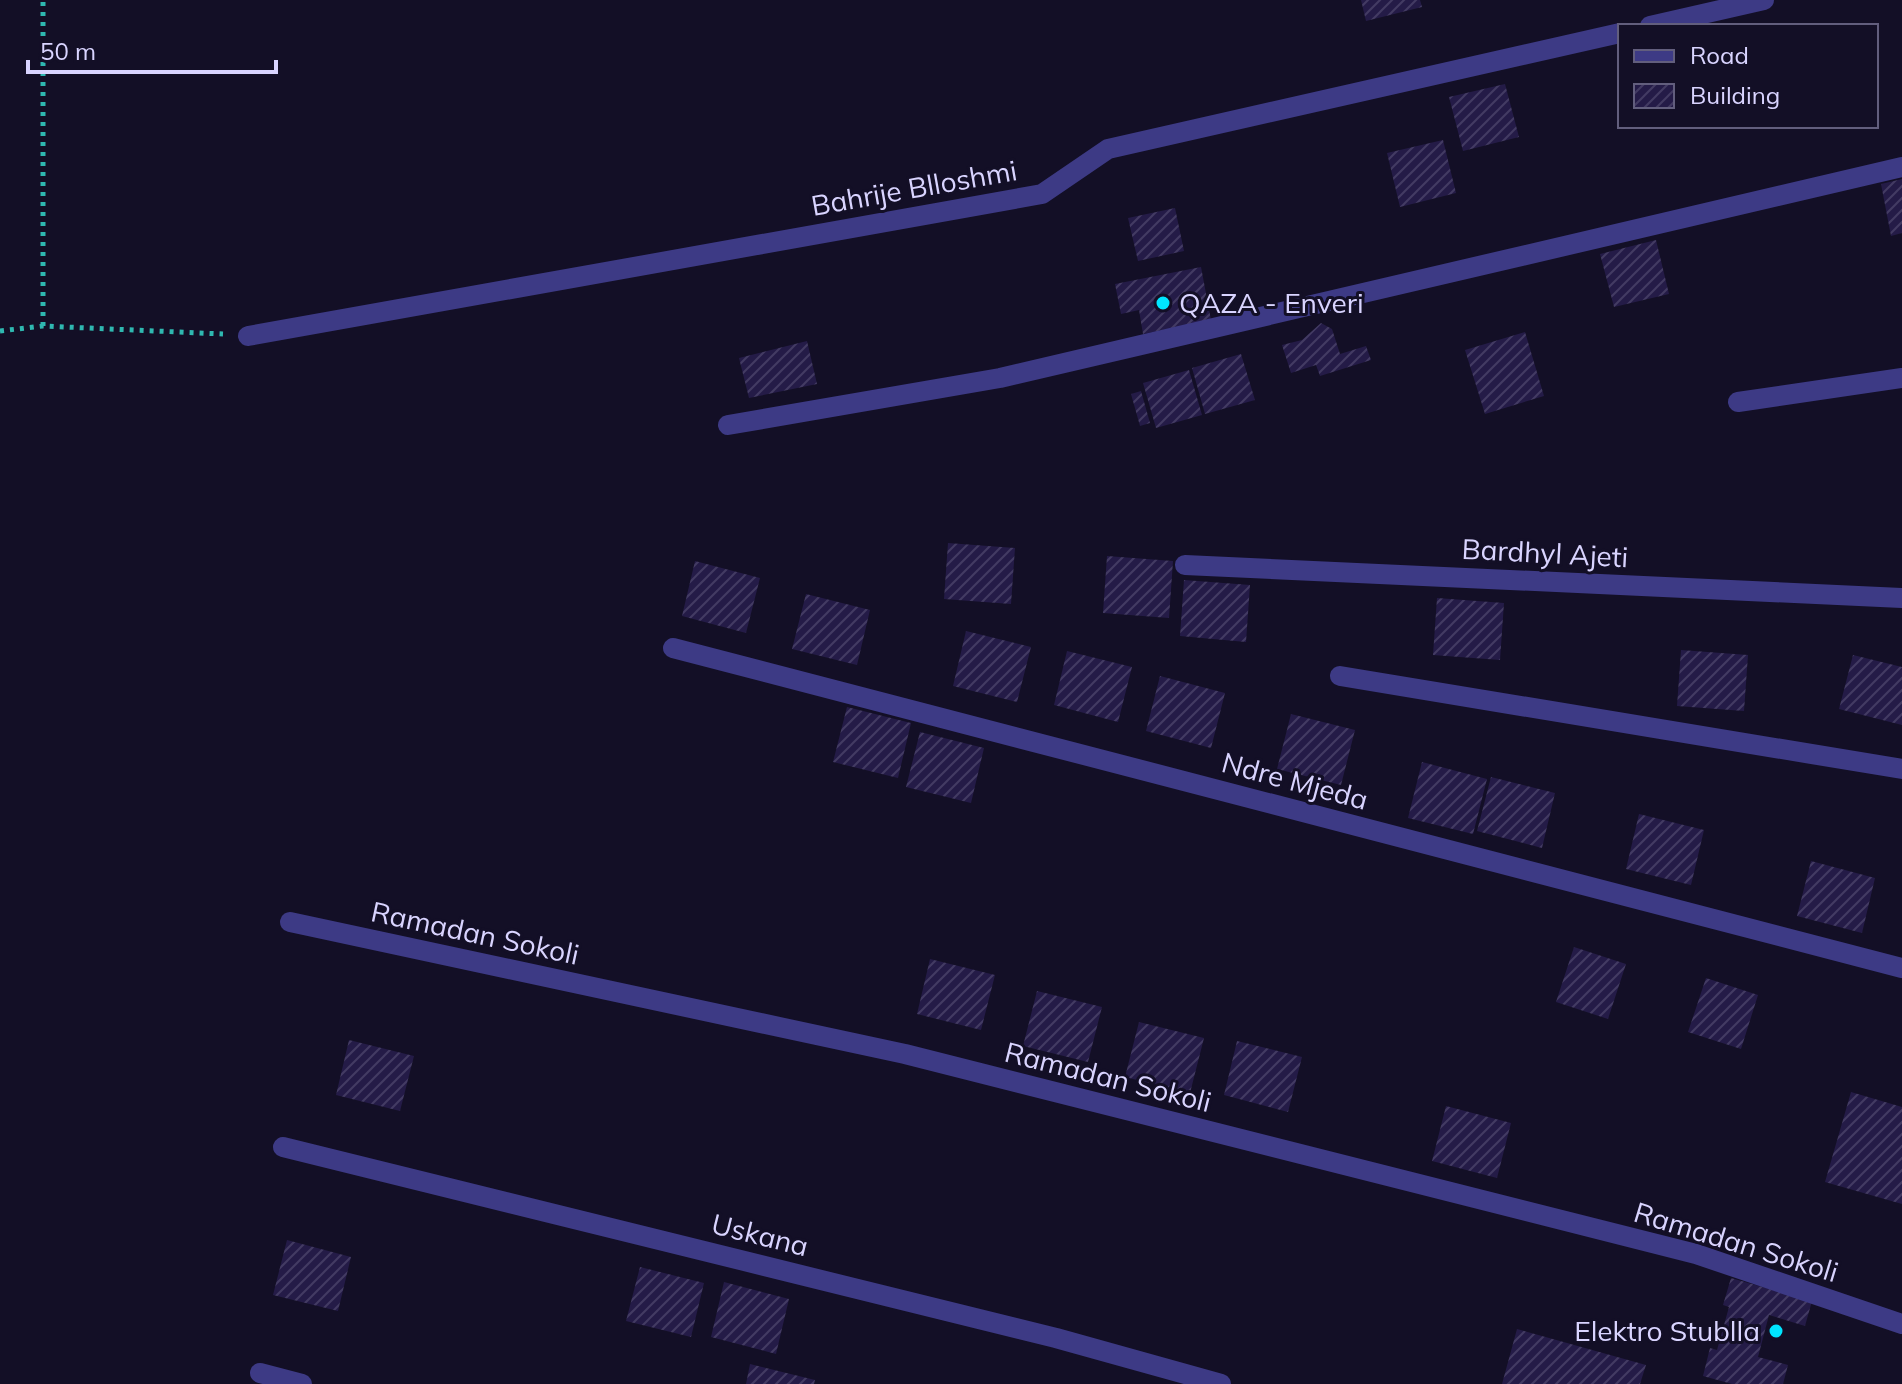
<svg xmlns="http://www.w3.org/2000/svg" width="1902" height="1384" font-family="Mulish,sans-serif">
	<defs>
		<pattern id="building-hatch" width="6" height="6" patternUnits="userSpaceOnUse" patternTransform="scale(2)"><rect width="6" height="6" fill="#241b47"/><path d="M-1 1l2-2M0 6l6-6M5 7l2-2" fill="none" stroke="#433b63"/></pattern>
	</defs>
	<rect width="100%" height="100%" fill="#130f26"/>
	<path fill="url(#building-hatch)" d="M1361,0h59l2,7 -56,14z
		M1505,84l14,53 -56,14 -14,-54z
		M1443,140l13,53 -56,14 -13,-54z
		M1902,179v54l-11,3 -10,-52z
		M1175,208l9,43 -46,10 -10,-43z
		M1656,240l13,54 -55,13 -14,-53z
		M1201,267l10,53 -68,14 -4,-24 -18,4 -6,-30z
		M1321,323l11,6 8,25 26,-8 5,14 -51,16 -4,-11 -25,8 -9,-28 20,-5z
		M1525,332l19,64 -59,18 -20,-64z
		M807,341l10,43 -68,14 -10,-40z
		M1241,354l14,46 -50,14 -13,-46z
		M1189,370l13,45 -46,13 -13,-45z
		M1141,391l9,32 -10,3 -9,-32z
		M948,543l67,5 -4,56 -67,-5z
		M1107,556l66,5 -4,57 -66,-5z
		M695,561l65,17 -14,55 -64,-17z
		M1184,580l66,5 -4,57 -66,-6z
		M806,594l64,16 -13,55 -65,-16z
		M1437,598l67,5 -4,57 -67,-5z
		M966,631l65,16 -14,55 -64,-16z
		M1681,650l67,5 -4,56 -67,-5z
		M1067,651l65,16 -14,55 -64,-17z
		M1853,655l49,12v58l-63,-16z
		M1160,676l65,17 -14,55 -65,-17z
		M847,707l64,16 -13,55 -65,-16z
		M1291,714l64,16 -14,55 -64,-16z
		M920,732l64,16 -13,55 -65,-16z
		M1422,762l65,17 -14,55 -65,-16z
		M1491,777l64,16 -13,55 -65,-17z
		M1639,814l65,16 -13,55 -65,-16z
		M1811,861l64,17 -13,55 -65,-17z
		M1574,947l52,17 -18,55 -52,-17z
		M930,959l65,16 -14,55 -64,-16z
		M1706,978l52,17 -17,54 -53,-17z
		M1037,991l65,16 -14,55 -65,-16z
		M1139,1022l65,16 -14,55 -65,-16z
		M349,1040l65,16 -14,55 -64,-16z
		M1237,1041l65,16 -14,55 -64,-17z
		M1851,1092l51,15v97l-77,-22z
		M1446,1106l65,17 -14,55 -65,-17z
		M287,1240l64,17 -13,54 -65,-16z
		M640,1267l64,16 -13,54 -65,-16z
		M1731,1278l81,23 -7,25 -36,-11 -11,42 30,8 -5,19h-51l-29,-8 7,-28 7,2 12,-43 -6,-2z
		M724,1282l65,17 -13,55 -65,-17z
		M1517,1329l129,36 -6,19h-138z
		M750,1364l65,16 -1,4h-68z"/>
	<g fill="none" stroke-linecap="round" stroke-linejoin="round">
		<path stroke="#2fb8b0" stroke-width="5" stroke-dasharray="4 6" stroke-linecap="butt" d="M43,326v-326
			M0,331l43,-5 180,8"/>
		<path stroke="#3d3a85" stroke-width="20" d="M1650,26l114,-26
			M248,336l794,-142 66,-45 512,-116
			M1738,402l164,-24
			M728,425l272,-47 902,-211
			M1185,565l717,33
			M673,648l1229,320
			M1340,676l562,93
			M290,922l615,132 791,200 206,70
			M283,1147l773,191 165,46
			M260,1373l42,11"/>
	</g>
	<g fill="#00e5ff" stroke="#130f26" stroke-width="3">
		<circle cx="1163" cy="303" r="8"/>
		<circle cx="1776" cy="1331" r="8"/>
	</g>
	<g text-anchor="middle" stroke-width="6" stroke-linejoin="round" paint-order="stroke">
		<g font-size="28" fill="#d9d4ff" stroke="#130f26">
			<text transform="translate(914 188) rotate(-10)" y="10">Bahrije Blloshmi</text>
			<text transform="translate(1545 553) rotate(3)" y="10">Bardhyl Ajeti</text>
			<text transform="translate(1295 781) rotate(15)" y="10">Ndre Mjeda</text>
			<text transform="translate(475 933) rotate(12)" y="10">Ramadan Sokoli</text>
			<text transform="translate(1108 1077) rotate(14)" y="10">Ramadan Sokoli</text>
			<text transform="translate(760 1235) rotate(14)" y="10">Uskana</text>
			<text transform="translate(1736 1242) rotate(17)" y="10">Ramadan Sokoli</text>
		</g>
		<g font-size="28" fill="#d9d4ff" stroke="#130f26" text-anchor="start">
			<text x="1179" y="313">QAZA - Enveri</text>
			<text x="1760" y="1341" text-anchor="end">Elektro Stublla</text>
		</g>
	</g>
	<rect x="1618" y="24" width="260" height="104" fill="#130f26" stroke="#625e7d" stroke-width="2"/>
	<rect x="1634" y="50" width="40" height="12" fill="#3d3a85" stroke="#625e7d" stroke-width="2"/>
	<text x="1690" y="64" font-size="24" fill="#d9d4ff">Road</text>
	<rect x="1634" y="84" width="40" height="24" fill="url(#building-hatch)" stroke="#625e7d" stroke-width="2"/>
	<text x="1690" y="104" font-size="24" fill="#d9d4ff">Building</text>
	<path d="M28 60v12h248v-12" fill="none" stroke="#d9d4ff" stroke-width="4"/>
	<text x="40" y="60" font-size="24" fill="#d9d4ff" stroke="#130f26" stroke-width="6" paint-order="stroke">50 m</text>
</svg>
